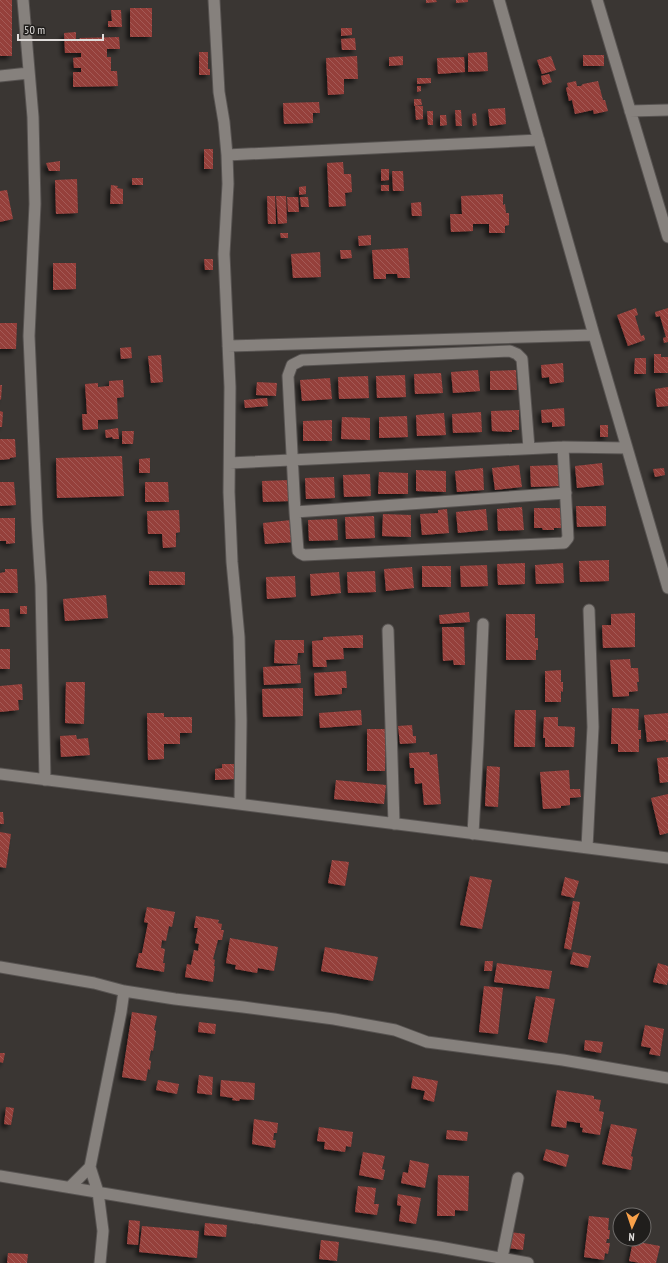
<svg xmlns="http://www.w3.org/2000/svg" width="668" height="1263" font-family="'PT Sans Narrow',sans-serif">
	<defs>
		<pattern id="building-back-hatch" width="6" height="6" patternUnits="userSpaceOnUse"><rect width="6" height="6" fill="#953f3b"/><path d="M-1 5l2 2M0 0l6 6M5-1l2 2" fill="none" stroke="#a45a57"/></pattern>
		<filter id="shadow"><feDropShadow dx="-3.5" dy="3.5" stdDeviation="2" flood-color="#0009"/></filter>
	</defs>
	<rect width="100%" height="100%" fill="#3a3633"/>
	<path fill="url(#building-back-hatch)" filter="url(#shadow)" d="M0,0h12v56h-12z
		M426,0h10l1,2 -11,1z
		M456,0h12v2l-12,1z
		M130,8h22v29h-22z
		M111,10h10l1,17h-14v-6h4z
		M341,28h11v7l-11,1z
		M76,32v7h4l-1,-1 40,-1 1,12h-13v8h4v14h6l1,15 -45,1v-15h8v-4h-7l-1,-10 8,-1v-4h-16l-1,-20z
		M355,38l1,12h-14l-1,-11z
		M199,52h9v17h2v6h-11z
		M487,52l1,19 -20,1v-19z
		M583,55h21v11h-21z
		M357,56l1,23h-14v15l-16,1 -2,-37z
		M403,56v9l-14,1v-9z
		M551,56l5,14 -14,4 -5,-14z
		M464,57l1,15 -27,2 -1,-16z
		M549,74l3,8 -9,3 -2,-9z
		M417,78h14v5l-14,1z
		M576,81l1,5h4l2,-2 15,-3 5,19h2l3,11 -14,3 -1,-4 -18,4 -3,-14 -3,1 -3,-13 2,-1 -1,-4z
		M417,86h4v5l-4,1z
		M414,99h7l1,6 -8,1z
		M319,102l1,11h-7v10l-29,1 -1,-21z
		M415,106h8v13l-7,1z
		M505,108l1,16 -16,2 -2,-17z
		M455,110h6l1,16h-6z
		M427,111h6v14h-5z
		M476,113l1,12 -4,1 -1,-12z
		M440,115h6l1,10 -7,1z
		M204,149h9v20h-9z
		M60,161v10h-11l-3,-8z
		M343,162l1,12h7l1,18 -7,1 1,13 -17,1 -2,-44z
		M381,169h8v11l-8,1z
		M392,171h11l1,20h-11z
		M132,178h11v7h-11z
		M77,179l1,34 -22,1 -1,-34z
		M111,185l7,1 -1,2 6,1v15h-13z
		M381,185h8v6h-8z
		M306,186v8l-7,1v-8z
		M7,190l6,29 -13,3v-31z
		M503,194v11l2,-1 1,9h3v12l-4,1v7h-16v-9h-16v7l-22,1 -1,-18h12l-1,-18z
		M267,196h8l1,28h-8z
		M276,196h10l1,27 -9,1z
		M287,197h11l1,15h-11z
		M300,197h8l1,10h-8z
		M421,202l1,14h-10l-1,-13z
		M280,233h8v5h-7z
		M371,235v10l-12,1 -1,-10z
		M408,248l2,30h-12l-1,-4h-11v5h-12l-2,-29z
		M340,250h11l1,8 -11,1z
		M320,252l1,25 -28,1 -2,-24z
		M204,259h9v11h-8z
		M53,263h23v26l-23,1z
		M636,308l2,7 -3,1 6,20 3,-1 1,5 -17,6 -11,-31z
		M668,308v34l-4,1 -1,-5 3,-1 -6,-21 -4,1 -1,-5z
		M0,323h17l-1,26h-16z
		M131,347l1,11 -11,1 -1,-11z
		M654,354h7v3h7v16h-14z
		M161,355l2,27 -12,1 -3,-27z
		M635,358h11v16h-12z
		M563,363l1,19 -14,2 -1,-7 -7,1 -1,-13z
		M478,370l2,21 -27,2 -2,-21z
		M516,370l1,20h-27v-19z
		M441,373l2,20 -28,1 -1,-20z
		M405,375l1,22 -29,1 -1,-22z
		M368,376l1,22 -30,1 -1,-22z
		M330,378l2,21 -30,2 -2,-21z
		M123,380l1,17 -7,1 1,21 -20,1v9l-15,1 -1,-16h5l-2,-30 13,-1v4l11,-1v-5z
		M257,382l20,1 -1,13 -20,-1z
		M0,385h2l-1,15 -1,-1z
		M668,387v19l-11,1 -2,-18z
		M267,398l1,8 -23,2 -1,-8z
		M564,408l1,18 -13,1v-5l-10,1 -1,-13z
		M519,410v20h-7v2l-20,-1 -1,-20z
		M0,411l3,1 -1,15h-2z
		M481,412l1,20 -29,1 -1,-19z
		M444,413l2,22 -29,1 -1,-21z
		M407,416l1,21 -29,1v-21z
		M342,417l28,1v22l-29,-1z
		M332,420v21h-29v-20z
		M600,425h8v12h-8z
		M118,428l1,11h-6l-1,-2 -6,1 -1,-8z
		M122,431h12l-1,13h-11z
		M0,439h15l1,18 -6,1v1l-10,1z
		M122,456l2,40 -67,2 -1,-40z
		M150,458v15h-11v-14z
		M602,463l2,22 -27,3 -2,-22z
		M519,465l3,22 -27,3 -3,-22z
		M558,465l1,21 -28,1 -1,-21z
		M483,468l1,22 -27,2 -2,-21z
		M664,468l1,7 -10,2 -2,-8z
		M416,470l30,1v21l-30,-1z
		M379,472l29,1v21h-30z
		M370,474l1,22 -27,1 -1,-22z
		M334,477l1,21 -29,1 -1,-21z
		M290,480l1,21 -28,1 -1,-21z
		M0,482h14l2,23 -16,1z
		M145,482h23l1,20h-24z
		M576,506h30v20l-29,1z
		M522,507l2,23 -26,1 -1,-22z
		M534,508h27v20h-7v2h-11l-1,-2h-8z
		M447,509l2,24 -27,2 -2,-21 18,-1v-3z
		M486,509l2,21 -30,3 -2,-21z
		M179,510l1,22 -4,1v14l-13,1 -1,-14h-14l-1,-23z
		M383,514l28,1v22l-29,-1z
		M374,516l1,22 -29,1 -1,-22z
		M0,518h15v25l-9,1v-3h-6z
		M337,519l1,21 -29,1 -1,-21z
		M291,520l3,22 -29,2 -2,-21z
		M609,560v21l-29,1 -1,-21z
		M525,563v21l-27,1 -1,-21z
		M563,563l1,20 -28,1 -1,-19z
		M487,565l1,21 -27,1 -1,-21z
		M422,566h29v21h-29z
		M412,567l2,21 -28,3 -2,-22z
		M5,569h12l1,24h-18v-20l5,-1z
		M149,571l36,1v13h-36z
		M375,571l1,21 -28,1 -1,-21z
		M339,572l2,21 -30,3 -1,-22z
		M295,576l1,21 -29,2 -1,-22z
		M106,595l2,23 -43,3 -2,-22z
		M20,606h7v8h-7z
		M0,609h9l1,18h-10z
		M469,612l1,10 -30,2 -1,-9z
		M635,613v34l-32,1 -1,-23h9v-11z
		M506,614h29v24h3v12h-2v10h-30z
		M442,627h22l1,38h-11l-1,-5 -10,1z
		M363,635v13h-20l1,11 -18,1 1,7h-14l-1,-26 11,-1v-3z
		M275,640h29v13h-6l-1,11 -23,-1z
		M0,649h10v20h-10z
		M630,659l1,9h7l1,14h-2l1,9 -9,1v4l-16,1 -3,-37z
		M300,665l1,18 -37,2 -1,-18z
		M561,670v12h2v10l-2,-1v11h-16v-31z
		M346,671l1,17h-5v6l-27,2 -1,-23z
		M66,682h19l-1,42 -19,-1z
		M22,684l1,16h-5l1,10 -19,2v-26z
		M303,688v28l-40,1 -1,-28z
		M612,708l27,1 -1,21h3v9h-2v13h-21v-8h-7z
		M361,710l1,15 -42,3 -1,-15z
		M515,710h21l-1,37h-21z
		M147,713h17v4h28v16h-12v11h-16v15l-16,1z
		M668,713v29h-2v-2l-19,2 -3,-27z
		M544,717h14v9l17,1 -1,20h-29v-9h-2z
		M412,725l1,11h3v7l-16,1 -2,-18z
		M367,729h19l-1,42h-18z
		M76,735l1,4 11,-1 2,17 -29,2 -1,-21z
		M429,752l1,3 7,-1 4,50 -17,1 -2,-22 -7,1 -1,-16h-4l-1,-15z
		M668,757v25l-8,1 -3,-25z
		M222,764h13v15l-20,1v-11l7,-1z
		M487,766l13,1 -2,40 -13,-1z
		M569,770l1,19h10l1,8 -11,1v7l-9,1v2l-18,1 -3,-37z
		M336,780l50,5 -2,19 -50,-5z
		M668,794v39l-8,2 -9,-37z
		M0,812h3l1,12h-4z
		M0,832l11,2 -5,34 -6,-1z
		M332,860l17,2 -4,24 -17,-3z
		M470,876l22,4 -10,49 -22,-4z
		M565,877l14,4 -5,17 -13,-3z
		M573,901l7,1 -9,48 -7,-2z
		M147,907l28,5 -3,15 -3,-1 -3,15 -4,-1 -1,8 4,1 -2,14h2l-1,9 -28,-5 3,-14h3l6,-30 -4,-1z
		M196,916l23,4 -1,3 4,1 -1,6h3l-2,10h-4l-5,19 2,1 -1,6h1l-2,16 -28,-5 2,-13 4,1 3,-15 4,1 1,-7 -4,-1 3,-15h-4z
		M230,938l48,9 -4,24 -16,-3 -1,5 -22,-4 1,-4 -10,-2z
		M325,947l53,10 -5,24 -52,-10z
		M573,952l18,4 -3,12 -18,-4z
		M485,961h8l-1,10h-8z
		M497,963l55,8 -3,18 -55,-7z
		M658,963l10,3v14l-1,5 -14,-3z
		M484,986l19,2 -5,46 -19,-2z
		M536,996l19,3 -8,44 -19,-4z
		M132,1012l25,4 -3,14 2,1 -3,20 -2,-1 -2,10 2,1 -1,9 -2,-1 -2,12 -24,-4z
		M199,1022l17,2 -1,10 -17,-2z
		M645,1025l19,4 -4,27 -11,-2 2,-6 -10,-2z
		M585,1040l18,2 -2,11 -17,-3z
		M0,1053h5l-2,10 -3,-1z
		M199,1075l14,2 -1,18 -15,-2z
		M413,1076l25,5 -4,21 -11,-3 2,-8 -14,-3z
		M158,1080l21,4 -2,10 -21,-4z
		M221,1080l34,3 -1,17 -14,-1 -1,2 -7,-1 1,-2 -13,-2z
		M557,1090l37,6v3l7,1 -2,11 5,1 -4,23 -18,-3 1,-4 -3,-1v-4l-13,-2 -1,7 -15,-2z
		M6,1107l8,1 -3,17 -7,-1z
		M254,1119l24,4 -1,10h-3l-1,7h3l-1,8 -23,-4z
		M611,1124l26,5 -6,27 2,1 -2,13 -29,-6z
		M319,1127l34,5 -2,15 -5,-1 -1,6 -21,-3 1,-7 -8,-1z
		M447,1130l21,2 -1,9 -21,-2z
		M546,1149l23,6 -3,12 -23,-7z
		M363,1152l22,4 -3,13 3,1 -2,10 -24,-5z
		M410,1160l19,4 -4,24 -24,-5 2,-11 5,1z
		M438,1175l31,1 -1,35 -13,-1v6h-18z
		M358,1186l18,2 -2,16h5l-2,11 -22,-3z
		M398,1194l23,4 -5,26 -17,-3 2,-15 -4,-1z
		M589,1216l20,2 -1,12h2l-1,9h-2l-1,4h4l-2,11 -3,-1 -1,7 -20,-3z
		M129,1220l11,1 -2,24 -11,-1z
		M205,1223l22,2 -1,12 -22,-2z
		M142,1226l57,5 -2,27 -58,-6z
		M510,1232l15,2 -2,16 -15,-2z
		M321,1240l18,2 -2,19 -18,-2z
		M633,1241l27,5 -4,17h-16l-11,-2z
		M8,1253l20,1 -1,9h-20z"/>
	<g fill="none" stroke-linecap="round" stroke-linejoin="round">
		<defs>
			<path id="minor" d="M23,0l10,117 2,87 -6,132 8,186 4,63 4,195
				M214,0l5,92 5,30 3,33 1,29 -4,70 6,133 -1,105 3,70 7,75 2,84 -1,83
				M499,0l95,335 74,253
				M597,0l71,237
				M0,76l29,-3
				M630,111l38,-1
				M227,155l312,-15
				M228,346l366,-11
				M529,448l-7,-89 -5,-5 -7,-3 -208,9 -10,5 -4,11 7,136 3,39 2,2 4,2 260,-12 4,-5 -5,-91
				M230,463l333,-16 64,1
				M295,512l271,-19
				M388,630l6,194
				M0,774l668,84
				M473,834l5,-91 5,-119
				M587,848l6,-121 -4,-117
				M0,967l94,16 30,8 51,8 68,8 91,12 61,11 32,12 136,18 105,18
				M0,1176l186,31 253,40 89,16
				M70,1187l20,-20
				M100,1263l3,-32 -5,-39 -8,-25 31,-155 3,-21
				M501,1263l17,-85"/>
		</defs>
		<use href="#minor" stroke="#575351" stroke-width="13"/>
		<use href="#minor" stroke="#86817d" stroke-width="11"/>
	</g>
	<g transform="translate(632 1227) rotate(183)"><circle r="19" fill="#201e1c" stroke="#6d6a68"/>
	<path d="M0-3L7 15L0 10L-7 15Z" fill="#f8a14a"/>
	<text y="-6" font-size="11" font-weight="bold" text-anchor="middle" fill="#e0dddb">N</text>
	</g>
	<path d="M18 34v6h85v-6" fill="none" stroke="#e0dddb" stroke-width="2"/>
	<text x="24" y="34" font-size="12" fill="#e0dddb" stroke="#201e1c" stroke-width="3" paint-order="stroke">50 m</text>
</svg>
